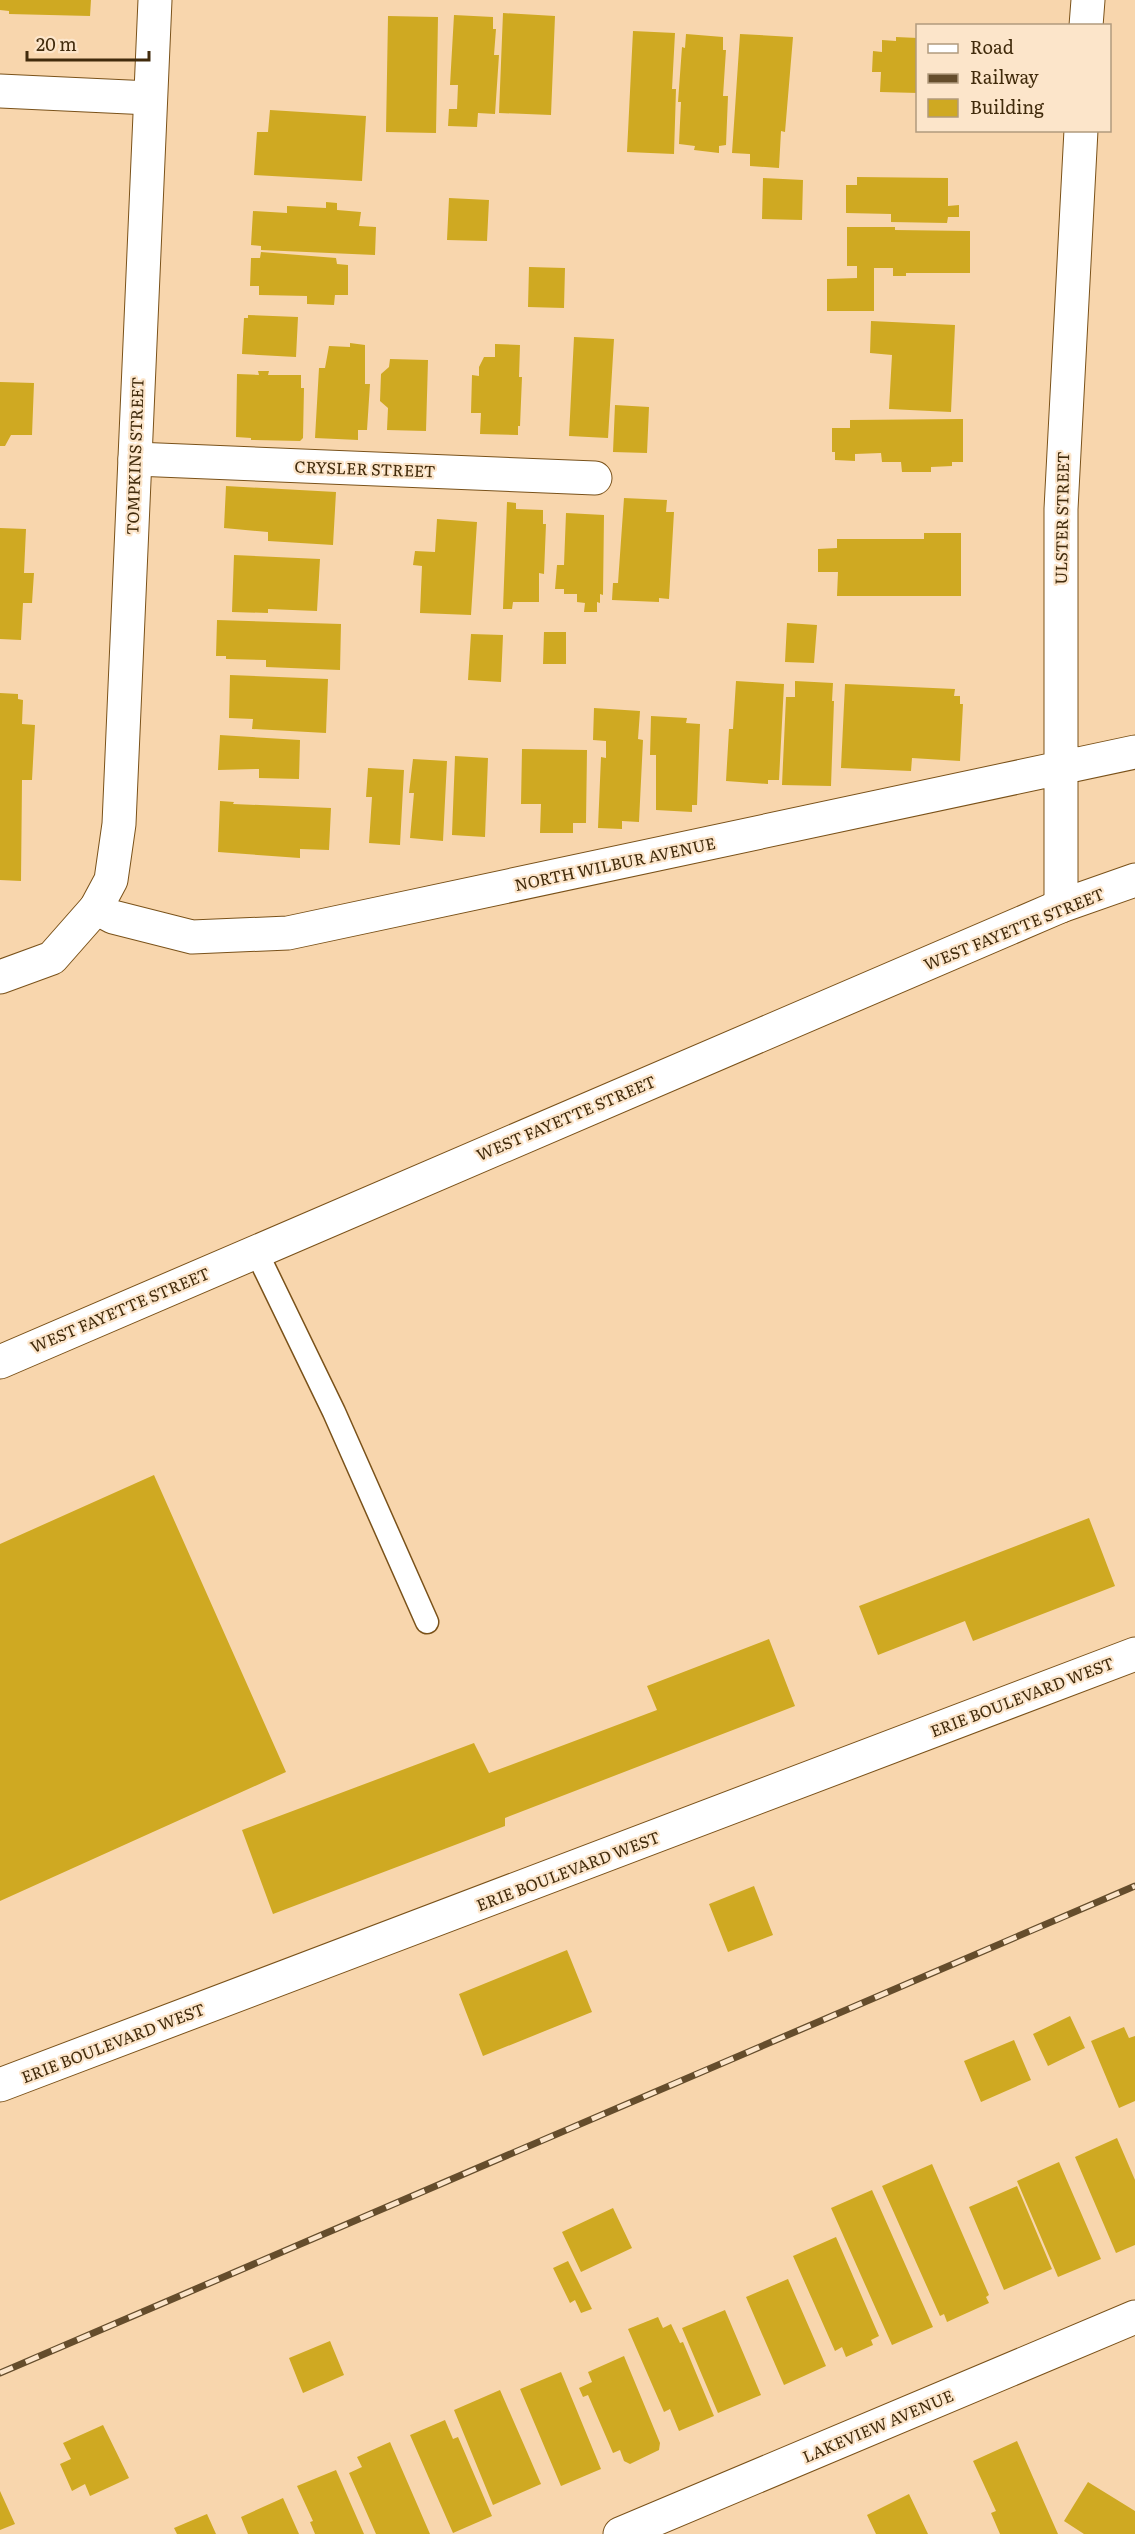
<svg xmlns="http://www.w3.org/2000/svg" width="1135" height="2534" font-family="Literata,serif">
	<rect width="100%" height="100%" fill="#f8d6ad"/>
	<path fill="#cfa922" d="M0,0h91l-1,16 -81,-2v-3l-9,-1z
		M503,13l52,3 -4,99 -52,-2z
		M454,15l39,2v12h3l-2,26h5l-4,59 -17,-1 -1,14 -29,-1 1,-17h8l1,-24h-8z
		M388,16l50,1 -2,116 -50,-1z
		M633,31l42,2 -3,56h4l-2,65 -47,-2z
		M686,34l37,3v13h3l-3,46h5l-2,49 -7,1v7l-25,-3 1,-4 -16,-2 2,-42h-3l4,-55 3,1z
		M740,34l53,3 -8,95 -4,-1 -2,37 -29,-2v-12l-18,-1z
		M896,37l22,1v55l-38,-1 1,-20h-9l1,-21 9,1v-12l14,1z
		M270,110l96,6 -4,65 -108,-6 3,-43h11z
		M857,177l91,1v28l11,-1v12h-11l-1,6 -56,-1v-8l-45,-1v-28h11z
		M763,178l40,2 -1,40 -40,-1z
		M449,198l40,2 -2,41 -40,-1z
		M326,202l11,1v7l24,2 -2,14 17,1 -1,28 -114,-5v-4l-10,-1 2,-34 34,2v-7l39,2z
		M847,227h48v3l75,1v42h-64v3h-13v-8h-19v43h-47v-32l30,-1v-12h-10z
		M261,252l75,6 1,6 11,1v30h-13l-1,10 -27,-1v-8l-48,-1v-9h-9l1,-28h9z
		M529,267l36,1 -1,40 -36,-1z
		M248,315l50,2 -2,40 -54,-3 2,-36h4z
		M871,321l84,4 -4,87 -62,-3 3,-54 -22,-2z
		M574,337l40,2 -6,99 -39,-2z
		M350,343l15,2v39h5l-3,46h-9v10l-43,-2 4,-70h6l4,-22 21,1z
		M495,344l25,1 -1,32h3l-2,49h-2v9l-38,-1 1,-21h-10l1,-38 7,1v-9l5,-10h11z
		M390,359l38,1 -2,71 -39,-1 1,-22 -8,-7 1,-27 8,-7z
		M258,371h11l-1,4h33v13h3l-1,50 -3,3 -49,-1v-2l-15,-1 1,-63 22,1z
		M0,382l34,1 -2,52h-21l-6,11h-5z
		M615,405l34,2 -2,46 -34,-1z
		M963,419v43h-11v4l-21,1v5h-29l-1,-10h-19l-1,-9 -26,1v7l-20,-1v-8h-3v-24h18v-8z
		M226,486l110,6 -3,53 -65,-4v-9l-44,-4z
		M624,498l43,2 -1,12h8l-5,87 -10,-1v4l-47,-2 1,-17h5z
		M507,502l9,1v6l27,1v14h3l-2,50 -5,-1v29h-26l-1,7h-9z
		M566,513l38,2 -1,80 -3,-1v9l-3,-1v10h-13l1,-9 -8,-1v-8h-13v-5h-9l2,-24h7z
		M437,519l40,3 -6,93 -51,-2 2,-47 -9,-1 2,-14 20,1z
		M0,528l26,1 -2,44h10l-2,30h-9l-2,37 -21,-1z
		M924,533h37v63h-124l1,-24h-20v-23l19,-1v-9h87z
		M234,555l86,4 -3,52 -49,-2v4l-36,-1z
		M217,620l124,4 -1,46 -74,-3v-7l-40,-1v-3h-10z
		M787,623l30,2 -3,38 -29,-1z
		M544,632h22v32h-23z
		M471,634l32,1 -2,47 -33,-2z
		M230,675l98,4 -2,54 -74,-4 1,-10 -24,-1z
		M736,681l48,3 -5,96h-11v4l-42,-3 3,-52h4z
		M795,681l38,2 -1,18h2l-3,85 -49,-1 4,-88h9z
		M845,684l110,5 -1,7h6v8h3l-3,57 -48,-3 -1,13 -70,-3z
		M0,693l18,1v5l5,1 -1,24 13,1 -3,55h-10l-1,101 -21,-1z
		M594,708l46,3 -2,28 5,1 -4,82 -17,-1v8l-24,-1 3,-71 5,1v-17l-13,-1z
		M651,716l36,2 -1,5 14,1 -3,81h-5v7l-36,-2v-55h-6z
		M220,735l80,5 -1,39 -40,-1v-9l-41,1z
		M522,749l65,1 -1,73h-13v10h-33l1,-29h-20z
		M455,756l33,2 -3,79 -33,-2z
		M413,759l34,2 -4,80 -33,-3 4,-45h-5z
		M368,768l36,2 -4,75 -31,-2 3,-46h-6z
		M220,801l14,1 -1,2 98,4 -2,42 -29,-1v9l-82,-6z
		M154,1475l132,297 -286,129v-357z
		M1089,1518l26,68 -142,55 -8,-20 -87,34 -19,-49z
		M769,1639l26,67 -290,112v8l-232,88 -31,-84 232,-87 15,30 168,-63 -10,-24z
		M754,1886l19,49 -45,17 -19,-48z
		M567,1950l25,62 -109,44 -24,-62z
		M1070,2016l15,32 -37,18 -15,-32z
		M1124,2027l5,11 6,-2v65l-16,7 -28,-67z
		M1014,2040l17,40 -50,22 -17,-41z
		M1117,2138l18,42v65l-19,8 -41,-96z
		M1059,2162l42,97 -43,18 -41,-96z
		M932,2164l57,131 -3,2 3,6 -42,19 -3,-8 -4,2 -58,-130z
		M1017,2186l35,83 -48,21 -35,-83z
		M872,2190l61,137 -41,18 -61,-137z
		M613,2208l19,40 -51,24 -19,-40z
		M836,2237l43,99 -8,4 2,5 -27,12 -4,-10 -7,4 -42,-95z
		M568,2261l24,48 -11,4 -6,-13 -5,3 -17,-35z
		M788,2279l38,87 -42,19 -38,-88z
		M725,2310l36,85 -43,18 -36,-85z
		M658,2317l5,11 8,-4 9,19 3,-1 31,74 -35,15 -9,-22 -6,3 -36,-83z
		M330,2341l14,34 -41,18 -14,-35z
		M624,2356l36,87 -1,7 -29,14 -6,-3 -4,-11 -7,3 -25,-58 -5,2 -4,-9 13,-6 -4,-10z
		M561,2372l40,97 -40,17 -41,-97z
		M500,2390l41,94 -48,21 -39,-95z
		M445,2420l8,19 5,-2 34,79 -39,17 -43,-98z
		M103,2425l26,53 -39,18 -5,-12 -13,7 -12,-27 11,-5 -8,-16z
		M1017,2441l41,93h-58l-9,-21 5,-2 -23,-50z
		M390,2442l40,92h-54l-27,-61 13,-6 -5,-10z
		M336,2470l28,64h-49l-5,-12 3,-1 -16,-35z
		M1088,2482l47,29v23h-51l-20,-13z
		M0,2491l15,33 -15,6z
		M909,2494l19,40h-52l-9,-19z
		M283,2498l16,36h-51l-7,-17z
		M207,2514l9,20h-39l-3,-6z"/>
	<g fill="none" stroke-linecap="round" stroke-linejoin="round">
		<defs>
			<path id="service" d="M256,1251l78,161 93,210"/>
			<path id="minor" d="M1086,26l2,-26
				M0,91l150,7
				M135,459l460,19
				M1061,906v-397l20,-379
				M96,908l17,9 79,20 96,-4 847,-181
				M620,2534l515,-217"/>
			<path id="tertiary" d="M0,977l52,-19 44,-50 15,-28 8,-56 36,-824
				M0,1362l1061,-456 74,-26"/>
			<path id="secondary" d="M0,2085l1135,-431"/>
		</defs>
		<use href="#service" stroke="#7a521a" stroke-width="25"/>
		<use href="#minor" stroke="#7a521a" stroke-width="35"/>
		<use href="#tertiary" stroke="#7a521a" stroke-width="35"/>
		<use href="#secondary" stroke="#7a521a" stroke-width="35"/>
		<use href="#service" stroke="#fff" stroke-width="22"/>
		<use href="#minor" stroke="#fff" stroke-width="33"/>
		<use href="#tertiary" stroke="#fff" stroke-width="33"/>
		<use href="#secondary" stroke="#fff" stroke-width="33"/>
		<defs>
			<path id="rail" d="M0,2373l1135,-487"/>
		</defs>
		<use href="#rail" stroke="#654d2c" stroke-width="7"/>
		<use href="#rail" stroke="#fce5ca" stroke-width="4.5" stroke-dasharray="14" stroke-linecap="butt"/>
	</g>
	<g text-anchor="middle" stroke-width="4.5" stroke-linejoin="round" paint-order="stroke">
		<g font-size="16" fill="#412b0c" stroke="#fce5ca">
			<text transform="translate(135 456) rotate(-88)" y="6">TOMPKINS STREET</text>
			<text transform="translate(365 469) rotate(2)" y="6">CRYSLER STREET</text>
			<text transform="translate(1062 518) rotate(-89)" y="6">ULSTER STREET</text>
			<text transform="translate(615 864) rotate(-12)" y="6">NORTH WILBUR AVENUE</text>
			<text transform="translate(1014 929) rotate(-22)" y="6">WEST FAYETTE STREET</text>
			<text transform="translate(566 1118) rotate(-23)" y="6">WEST FAYETTE STREET</text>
			<text transform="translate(120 1310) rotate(-23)" y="6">WEST FAYETTE STREET</text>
			<text transform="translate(1022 1697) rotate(-21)" y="6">ERIE BOULEVARD WEST</text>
			<text transform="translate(568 1871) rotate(-21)" y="6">ERIE BOULEVARD WEST</text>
			<text transform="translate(113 2043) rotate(-21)" y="6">ERIE BOULEVARD WEST</text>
			<text transform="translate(878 2426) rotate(-23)" y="6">LAKEVIEW AVENUE</text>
		</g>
	</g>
	<rect x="916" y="24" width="195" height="108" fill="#fce5ca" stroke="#b19b7e" stroke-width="1.5"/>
	<rect x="928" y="44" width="30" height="9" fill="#ffffff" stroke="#b19b7e" stroke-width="1.5"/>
	<text x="970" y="54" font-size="18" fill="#412b0c">Road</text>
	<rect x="928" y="74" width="30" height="9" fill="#654d2c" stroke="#b19b7e" stroke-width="1.5"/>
	<text x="970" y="84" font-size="18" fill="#412b0c">Railway</text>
	<rect x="928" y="99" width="30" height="18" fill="#cfa922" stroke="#b19b7e" stroke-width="1.5"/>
	<text x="970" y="114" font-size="18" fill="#412b0c">Building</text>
	<path d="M27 51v9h122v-9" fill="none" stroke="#412b0c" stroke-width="3"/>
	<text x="36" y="51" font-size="18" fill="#412b0c" stroke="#fce5ca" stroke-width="4.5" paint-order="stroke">20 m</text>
</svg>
